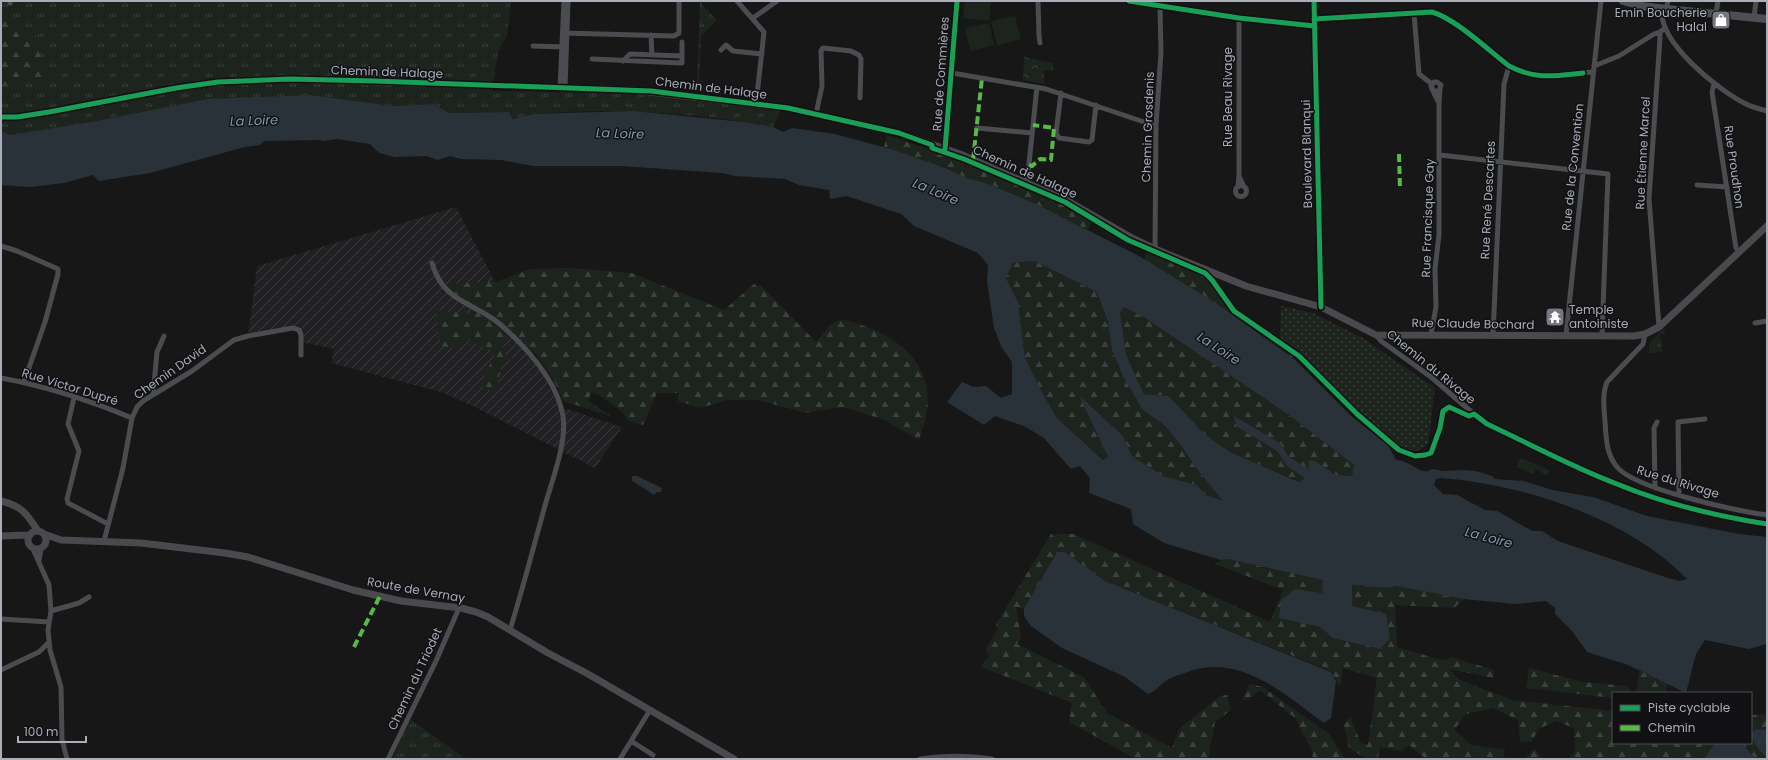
<svg xmlns="http://www.w3.org/2000/svg" width="1768" height="760" font-family="Poppins,sans-serif">
	<defs>
		<pattern id="industrial-furrows" width="10" height="10" patternUnits="userSpaceOnUse"><rect width="10" height="10" fill="#212123"/><path d="M-1 1l2-2M0 10L10 0M9 11l2-2" fill="none" stroke="#3e3f41"/></pattern>
		<pattern id="grass-tufts" width="24" height="20" patternUnits="userSpaceOnUse"><rect width="24" height="20" fill="#1d241e"/><path d="M3 7l-1-3M5 7V3M7 7l1-3M15 17l-1-3M17 17v-4M19 17l1-3" fill="none" stroke="#3b413d"/></pattern>
		<pattern id="forest-firs" width="22" height="20" patternUnits="userSpaceOnUse"><rect width="22" height="20" fill="#1d241e"/><path d="M5 1l3.5 6h-7zM16 11l3.5 6h-7z" fill="#3b413d"/></pattern>
		<pattern id="park-crowns" width="20" height="18" patternUnits="userSpaceOnUse"><rect width="20" height="18" fill="#1d241e"/><path d="M2 6a3 3 0 1 1 6 0M12 15a3 3 0 1 1 6 0" fill="none" stroke="#3b413d"/></pattern>
		<pattern id="garden-dots" width="8" height="8" patternUnits="userSpaceOnUse"><rect width="8" height="8" fill="#1d241e"/><path d="M2 2h.1M6 6h.1" fill="none" stroke="#3b413d" stroke-width="1.8" stroke-linecap="round"/></pattern>
	</defs>
	<rect width="100%" height="100%" fill="#171717"/>
	<path fill="url(#industrial-furrows)" d="M456,207l104,200 62,20 -27,41 -120,-61 -34,-15 -110,-29 3,-14 -33,-7v-7l-8,-7 -45,8 9,-70z"/>
	<path fill="url(#grass-tufts)" d="M1,1h510l-4,35 -9,15 -6,40 140,2 149,16 -8,18c-75,-14 -161,-20 -238,-13 -8,0 -16,4 -24,5l-2,-7 -59,1 -18,-9 -39,2 -83,-11 -214,26 -86,14 -9,-4v-44l44,-11 -9,-40 -35,-17z
		M700,1h2v4l15,15 -16,16 -2,48h-2z
		M1664,328l1,6h-5l2,18 -13,1v-10z
		M410,719l56,40h-74z"/>
	<path fill="url(#forest-firs)" d="M1,19l35,17 9,40 -44,11z
		M887,135l82,28 108,48 15,9 -4,10 -54,-27 -45,-19 -22,-6 -22,-10 -61,-21z
		M1147,251l62,26 25,36 57,38 3,8 -78,-56 -72,-43z
		M1034,261l63,31 11,30 4,28 11,26 19,33 23,17 18,22 13,20 28,34 -18,-7 -9,-10 -34,-9 -31,-20 -9,-20 -43,-40 28,61 -4,3 -47,-42 -15,-26 -17,-34 -7,-56 -12,-24 7,-15z
		M569,268l63,5 92,37 30,-26 7,2 55,56c8,-8 14,-22 27,-22 5,0 11,3 15,4 28,8 59,27 67,57 6,23 1,38 -6,59l-34,-20 -42,-13 -37,6 -49,-13h-30l-26,8 -23,-7 1,-8h-22l-14,32 -14,-4 -8,-10 -22,-16 -8,-2 -3,7 22,16 -47,-15c-13,-33 -27,-48 -53,-72l-9,23 12,7 -11,5 -7,30 -15,-9 16,-33 -31,-13 -10,10 -12,-3 -5,-11 -2,-25 37,4 6,-7 -28,-16 -2,-7 46,-2 36,-13z
		M1124,307l21,11 144,97 65,50 -2,11 -16,-1 -23,-15 -3,10 -21,-13 -9,-14 -45,-26 1,9 41,25 10,15 19,12 -6,4 -70,-30 -26,-18 -35,-38 -25,-2 -10,-21 -8,-19 -6,-41z
		M1051,534h23l196,88 13,-32 -68,-26 6,-4 7,-1 95,21 -1,13 -26,-4 -17,29 41,9 13,11 18,-32 1,-21 36,3 8,-2 68,13 -10,9 -59,-3 2,42 44,13 12,-2 42,12 -2,8 -44,-9 11,11 52,20 101,11v32h102l-11,16h-136l7,-8 -1,-23 -19,-7 -16,8 -8,13 -11,-1 -2,-21 -25,-12 -27,6 -12,16 19,16 32,3 -2,10h-77l-17,-14 -8,6 -21,-4 -2,12h-11l-18,-11 -5,-23 6,-8 11,26 7,2 9,-67 -34,-10 -3,19 -9,-16 -226,-90 -40,-29h-8l-33,57 -8,-2 5,31 -4,6 67,33 23,36 65,35 7,-19 41,-33 7,-1 4,15 -16,12 -7,37h-72l-67,-37 3,-19 -90,-36 3,-7 4,-2 -3,-9 12,-21 -2,-4z
		M1529,668l54,14 44,4 5,7h-19v5l-87,-10z
		M1640,671l28,13 -3,9h-29z
		M1250,684l13,3 66,47 16,25h-33l1,-6 -18,-35 -35,-28 -11,9 -7,1z
		M1767,714v16l-12,-1 7,24 5,4v2h-11l-15,-16h10v-28z
		M1535,749l7,10h-16l2,-4z"/>
	<path fill="url(#park-crowns)" d="M1024,57l29,6v8h-9v13l-21,-4z"/>
	<path fill="url(#garden-dots)" d="M1281,306l32,7 48,24 74,51 -7,56c-8,6 -13,9 -23,7l-44,-33 -54,-59 -27,-22z"/>
	<path fill="#1d241e" d="M965,1h26l-2,20 -26,-3z
		M1015,16l6,23 -24,6 -6,-24z
		M989,23l5,22 -24,6 -5,-23z
		M1521,458l29,12 -3,6 -11,-7 -3,5 -17,-7z"/>
	<path fill="#2a3239" fill-rule="evenodd" d="M310,95l83,11 39,-2 18,9 59,-1 3,7 21,-5 100,-3 111,11 29,5 10,5 9,-4 43,6 59,16 51,18 22,10 22,6 45,19 103,52 79,48 78,56 58,58 36,28 8,15c15,0 24,17 36,9l11,2 21,-1 12,1 16,5 3,3 29,2 28,9 41,7 54,19 92,18 28,3v107l-18,5 -44,-9 -9,14 -10,39 -58,-28 -41,-13 -15,-21 -17,-17v-6l-9,-7 -31,3 -51,-5 -68,-13 -8,2 -36,-3v21l34,8 4,24 -9,11 -48,-11 -13,-11 -41,-9 2,-18 15,-11 26,4 1,-13 -95,-21 -7,1 -57,-17 -31,-19 -2,-15 -42,-16 1,-15 -10,-12 -9,3 -27,-31 -20,-12 -29,-10 -11,9 -37,-23 15,-20 12,5 12,-1 15,12 11,-4v-32l-10,-14 -8,-20 -7,-47 1,-16 -10,-12 -64,-27 -13,-12 -54,-18 -17,3 -1,-9 -30,-5 -14,-6 -50,-3 -13,-3 -101,-7h-88l-32,-6 -40,-1 -11,-3 -12,4 -11,-4 -32,1 -16,-4 -9,-9 -33,-5 -14,2 -3,-1 -56,1 -4,4 -15,2 -95,26 -51,8 -6,-6 -29,8 -34,4 -29,-2v-54l9,4 86,-14 112,-22zM1034,261l63,31 11,30 4,28 11,26 19,33 23,17 18,22 13,20 27,33 -17,-6 -9,-10 -34,-9 -31,-20 -9,-20 -44,-41 29,62 -5,3 -46,-42 -15,-26 -17,-34 -7,-56 -12,-24 7,-15zM1124,307l21,11 144,97 65,50 -2,11 -16,-1 -23,-15 -5,1 1,8 -20,-12 -9,-14 -46,-27 2,10 41,25 10,15 18,12 -6,4 -69,-30 -26,-18 -35,-38 -25,-2 -10,-21 -8,-19 -6,-41zM1440,478c83,6 188,40 247,101l-7,2 -12,-3 -110,-37 -16,-10h-10l-35,-20 -12,-1 -28,-15 -14,-1 -9,-9 2,-6z
		M632,476h5l25,12 -1,4h-4l-3,3 -22,-14z
		M1057,552h8l40,29 226,91 5,9 -5,37 -7,5c-38,-28 -81,-67 -131,-53 -8,3 -19,6 -26,10 -7,4 -11,12 -19,14l-23,-17 -63,-29 -31,-22 -7,-10v-7z
		M1755,729l12,1v27c-7,-5 -12,-12 -15,-20z
		M1715,743h26l15,16h-52z"/>
	<g fill="none" stroke-linecap="round" stroke-linejoin="round">
		<path stroke="#4b4c50" stroke-width="5" d="M10,1v2
			M737,1l27,31 -8,72
			M1038,1l1,35 1,7
			M1129,1l110,17 75,8
			M1662,9c-4,33 55,80 82,94 7,4 15,6 23,8
			M1666,9l2,-8
			M1414,14l5,60 13,10
			M1716,14l2,-13
			M753,18l24,-17
			M1754,18l2,-17
			M1314,19l118,-7c24,7 56,38 77,54 29,15 52,9 84,6
			M563,33l111,3 5,-3v-32
			M651,35l1,20
			M533,46l32,1
			M721,50l5,-5 7,6 29,3
			M592,59l90,4v-21
			M623,61l7,-7 52,2
			M1594,66l25,-10 35,-22 6,-2
			M952,73l94,16 110,37
			M1714,84l-2,8 24,156 3,4
			M560,88l4,-87
			M565,88l3,-87
			M1432,88l2,3h5l2,-6 -4,-3h-3l-3,4c2,6 5,11 8,17l1,-14
			M1061,93l-5,40 3,5 30,4 3,-2 4,-35
			M816,114l6,-28 -1,-35 2,-3 28,3 8,4 2,4 -1,39
			M977,128l55,5
			M945,149l12,-148
			M1440,155l168,19 -6,161
			M1239,176v-158
			M1027,183l10,-96
			M1697,185l30,2
			M1235.5 191a5.5 5.5 0 1 1 11 0a5.5 5.5 0 1 1-11 0Z
			M1238,187l1,-11 5,11
			M1,246l16,5 41,18v5l-13,48 -21,60
			M1155,249l1,-123 5,-74 -1,-46
			M432,263c12,41 41,38 69,62 27,24 56,56 62,91 4,25 -10,62 -17,86 -12,43 -23,86 -36,128
			M1755,323l12,-2
			M1659,327l-10,-128 11,-161v-6l5,-4
			M1431,334l5,-27 -1,-38 4,-34v-132
			M1645,334l-2,10 -36,38c-5,12 -3,26 -2,39 1,16 1,33 12,46 18,22 120,44 150,48
			M1376,335l5,6 50,36 43,37 -5,2 -16,-8 -7,-1 -3,4 -2,8
			M1566,335l35,-334
			M1493,336l11,-252 5,-18
			M1,378c44,8 90,23 131,40
			M153,395l4,-43 7,-16
			M74,398l-6,26 11,27 -12,48 1,4 40,21
			M1655,488l-1,-60 3,-6
			M1679,495l-1,-73 27,-3
			M104,541l19,-73 9,-50 5,-11 6,-6 49,-30 42,-31 14,-4 45,-8 6,2 2,5v20
			M33,549l16,36 2,26 -3,19 2,20 11,37 1,52 5,20
			M39,560l2,-11
			M51,611l28,-8 10,-6
			M1,619l48,3
			M1,670l38,-18 10,-10
			M650,710l-19,31 22,14
			M388,759l48,-98 23,-53
			M620,759l11,-18
			M920,759c26,-4 46,-4 72,0"/>
		<path stroke="#4a4a4e" stroke-width="7" d="M1314,1l7,306
			M1,117h16l32,-5 127,-24 42,-6 71,-3 344,11 155,18 111,25 61,21 108,47 64,37 23,11 91,37 75,21 55,28 258,1 11,-2 14,-7 108,-101
			M1,501c21,5 26,13 37,30
			M28 540a9 9 0 1 1 18 0a9 9 0 1 1-18 0Z
			M44,534l17,6 80,3 84,10 23,4 105,33 48,11 60,7 15,4 12,5 60,36 40,21 146,85
			M1,536l29,-1"/>
		<path stroke="#4d4f52" stroke-width="8" d="M1623,1l18,5 25,3 101,10"/>
		<path stroke="#58b947" stroke-width="4" stroke-dasharray="8 4" stroke-linecap="butt" d="M1399,154l1,35
			M973,160l9,-82
			M1029,165l3,1 8,-7 11,1 3,-32 -21,-3
			M354,647l26,-51"/>
		<defs>
			<path id="cycleway" d="M1129,1l110,17 75,8
				M1314,1l7,306
				M1314,19l118,-7c24,7 56,38 77,54 27,14 45,10 74,7
				M1,117h16l32,-5 127,-24 42,-6 71,-3 86,2 276,10 137,17 111,25 33,12v3l32,11 101,43 63,38 77,33 7,7 22,31 65,45 58,58 42,36 16,6 10,-1 6,-2 9,-25 3,-17 6,-4 20,9 5,-2 13,10c43,20 85,43 130,60 48,20 99,32 150,40
				M945,149l12,-148"/>
		</defs>
		<use href="#cycleway" stroke="#111113" stroke-width="8"/>
		<use href="#cycleway" stroke="#1a9f57" stroke-width="5"/>
	</g>
	<defs>
		<symbol id="shop-square" viewBox="-11 -11 22 22"><rect x="-9" y="-9" width="18" height="18" rx="4" fill="#757880" stroke="#111113"/><path d="M-5-2.5h2.3a2.7 3.5 0 0 1 5.4 0H5L5.5 6h-11ZM-1.5-2.5h3a1.5 2.3 0 0 0-3 0Z" fill="#fff"/></symbol>
		<symbol id="temple-square" viewBox="-11 -11 22 22"><rect x="-9" y="-9" width="18" height="18" rx="4" fill="#757880" stroke="#111113"/><path d="M0-6L5-2H3V0L6.5 2.5H4V6H1.5V3h-3V6H-4V2.5H-6.5L-3 0V-2H-5Z" fill="#fff"/></symbol>
	</defs>
	<g fill-rule="evenodd">
		<use href="#shop-square" x="1710" y="9" width="22" height="22"/>
		<use href="#temple-square" x="1544" y="306" width="22" height="22"/>
	</g>
	<g text-anchor="middle" stroke-width="3" stroke-linejoin="round" paint-order="stroke">
		<g font-size="12" fill="#a8adb8" stroke="#111113" text-anchor="end">
			<text x="1707" y="17">Emin Boucherie<tspan x="1707" dy="14">Halal</tspan></text>
			<text x="1569" y="314" text-anchor="start">Temple<tspan x="1569" dy="14">antoiniste</tspan></text>
		</g>
		<g font-size="12" fill="#a8adb8" stroke="#111113">
			<text transform="translate(387 72) rotate(2)" y="4">Chemin de Halage</text>
			<text transform="translate(941 74) rotate(-86)" y="4">Rue de Commières</text>
			<text transform="translate(711 88) rotate(7)" y="4">Chemin de Halage</text>
			<text transform="translate(1228 97) rotate(-90)" y="4">Rue Beau Rivage</text>
			<text transform="translate(1148 127) rotate(-88)" y="4">Chemin Grosdenis</text>
			<text transform="translate(1643 153) rotate(-87)" y="4">Rue Étienne Marcel</text>
			<text transform="translate(1307 154) rotate(-91)" y="4">Boulevard Blanqui</text>
			<text transform="translate(1573 167) rotate(-84)" y="4">Rue de la Convention</text>
			<text transform="translate(1734 167) rotate(82)" y="4">Rue Proudhon</text>
			<text transform="translate(1025 172) rotate(24)" y="4">Chemin de Halage</text>
			<text transform="translate(1488 200) rotate(-87)" y="4">Rue René Descartes</text>
			<text transform="translate(1428 218) rotate(-88)" y="4">Rue Francisque Gay</text>
			<text transform="translate(1473 324) rotate(1)" y="4">Rue Claude Bochard</text>
			<text transform="translate(1431 367) rotate(39)" y="4">Chemin du Rivage</text>
			<text transform="translate(170 372) rotate(-35)" y="4">Chemin David</text>
			<text transform="translate(70 387) rotate(17)" y="4">Rue Victor Dupré</text>
			<text transform="translate(1678 482) rotate(17)" y="4">Rue du Rivage</text>
			<text transform="translate(416 590) rotate(10)" y="4">Route de Vernay</text>
			<text transform="translate(415 679) rotate(-65)" y="4">Chemin du Triodet</text>
		</g>
		<g font-size="13" font-style="italic" fill="#7f9bb3" stroke="#111113">
			<text transform="translate(254 120) rotate(-2)" y="5">La Loire</text>
			<text transform="translate(620 133) rotate(2)" y="5">La Loire</text>
			<text transform="translate(936 191) rotate(23)" y="5">La Loire</text>
			<text transform="translate(1219 348) rotate(33)" y="5">La Loire</text>
			<text transform="translate(1489 537) rotate(15)" y="5">La Loire</text>
		</g>
	</g>
	<rect width="1768" height="760" fill="none" stroke="#a8adb8" stroke-width="4"/>
	<rect x="1612" y="692" width="140" height="52" fill="#111113" stroke="#4d4f55"/>
	<rect x="1620" y="705" width="20" height="6" fill="#1a9f57" stroke="#4d4f55"/>
	<text x="1648" y="712" font-size="12" fill="#a8adb8">Piste cyclable</text>
	<rect x="1620" y="725" width="20" height="6" fill="#58b947" stroke="#4d4f55"/>
	<text x="1648" y="732" font-size="12" fill="#a8adb8">Chemin</text>
	<path d="M18 736v6h68v-6" fill="none" stroke="#a8adb8" stroke-width="2"/>
	<text x="24" y="736" font-size="12" fill="#a8adb8" stroke="#111113" stroke-width="3" paint-order="stroke">100 m</text>
</svg>
